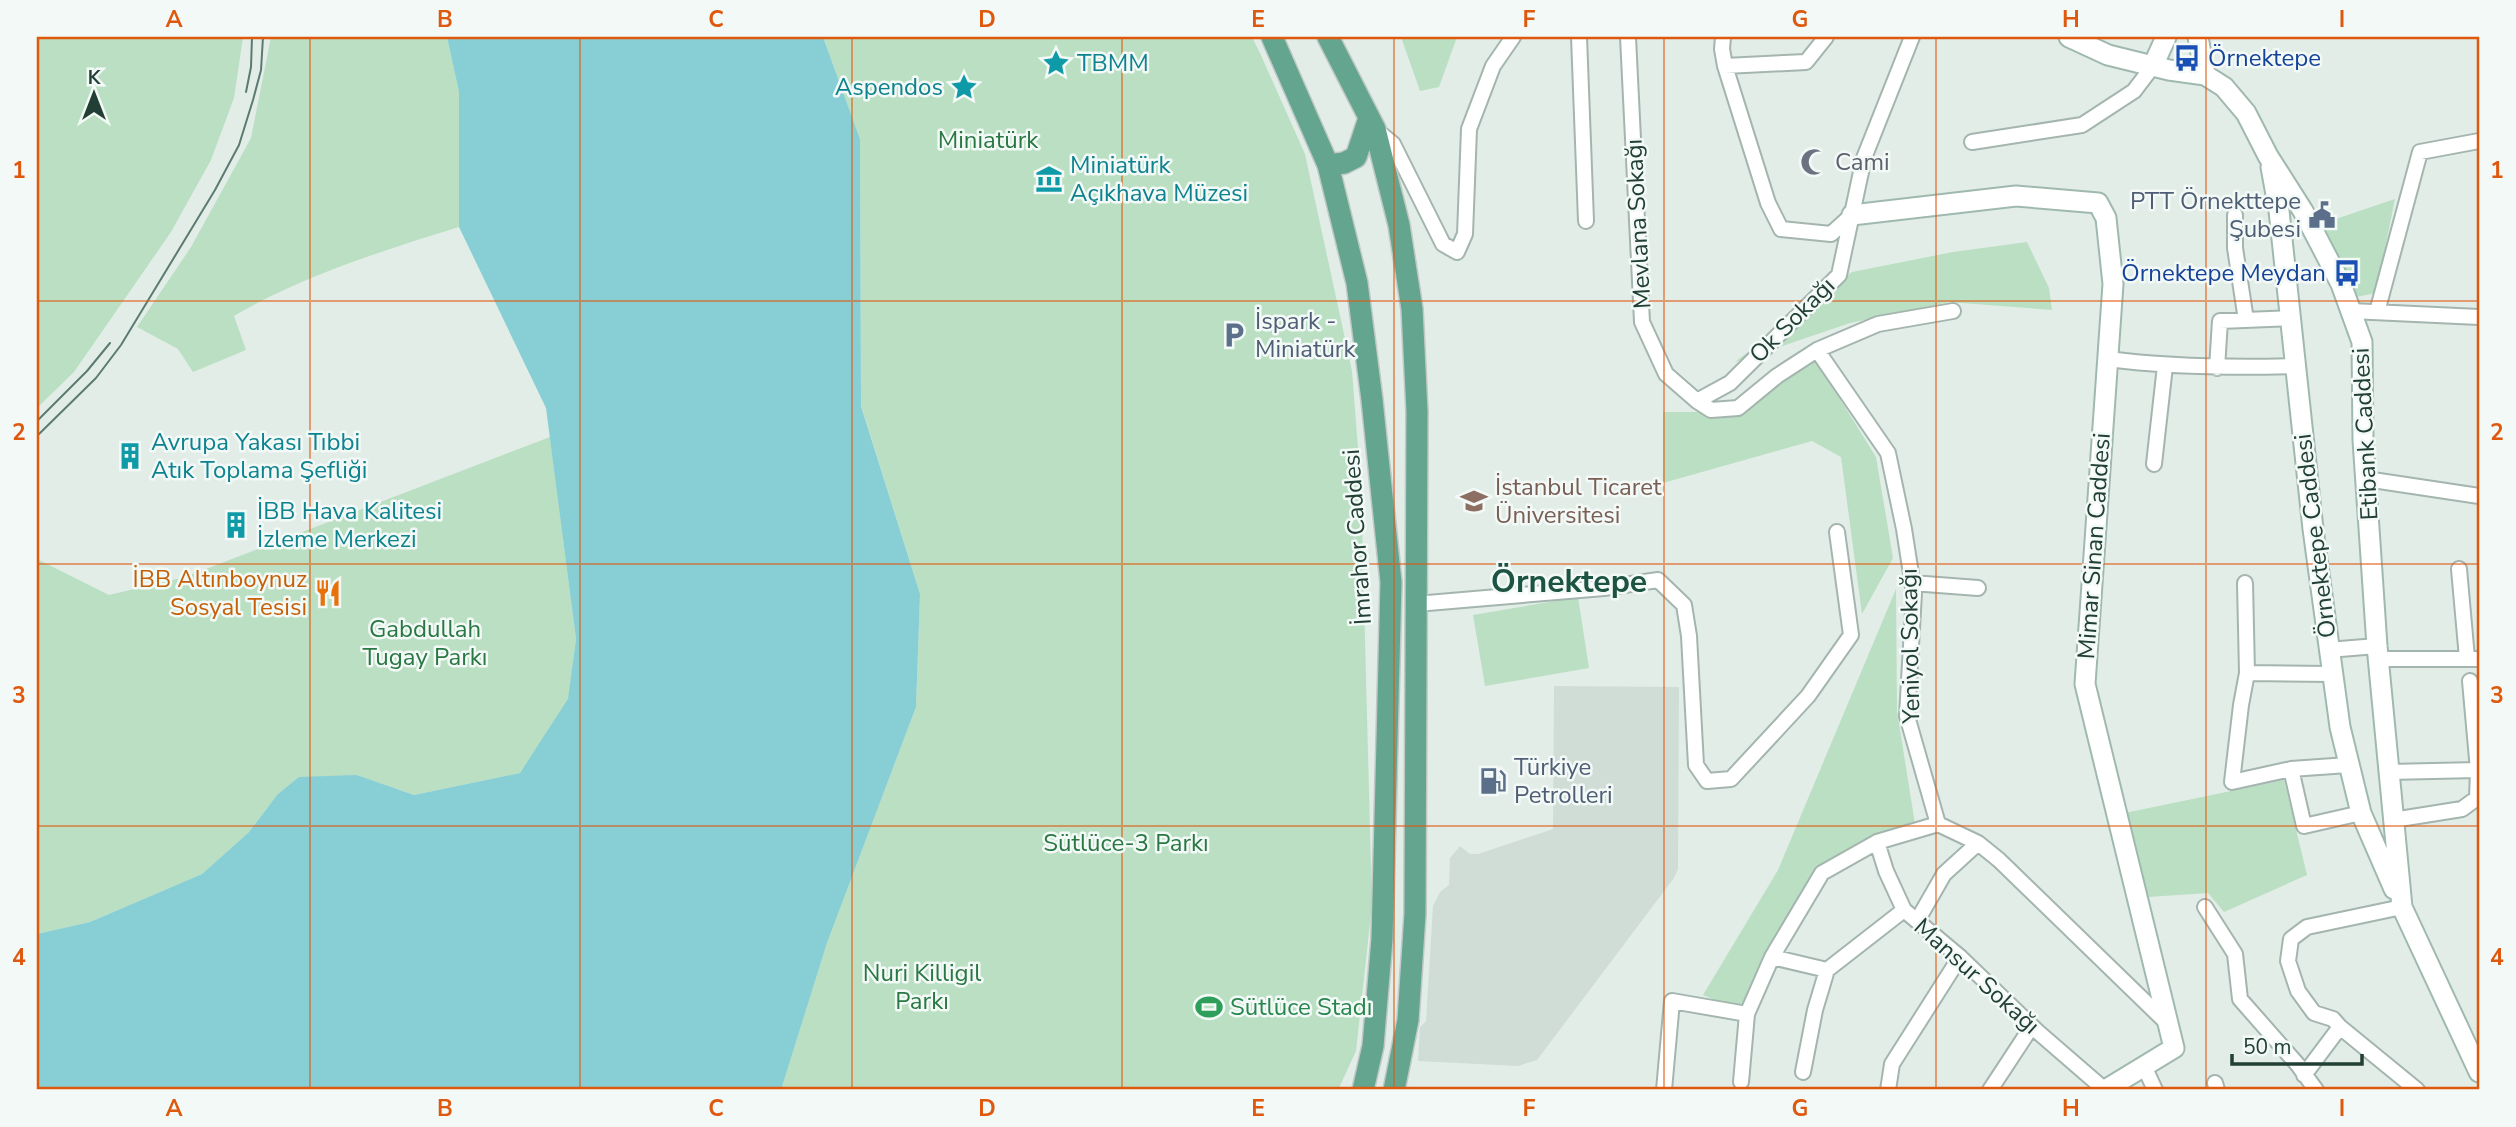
<svg xmlns="http://www.w3.org/2000/svg" width="2516" height="1127" font-family="'Nunito Sans',sans-serif">
	<rect width="100%" height="100%" fill="#e2ede8"/>
	<path fill="#d0ddd6" d="M1554,686l125,1 -1,182 -4,9 -137,182 -19,6 -100,-5 2,-34 6,-6 7,-115 7,-14 9,-7 1,-27 10,-12 10,8h8l75,-25z"/>
	<path fill="#badfc2" d="M37,37h206l-9,61 -23,62 -40,72 -97,140 -37,36z
		M271,37h176l12,55v135c-77,24 -155,48 -225,89l12,34 -53,22 -15,-23 -41,-22 54,-80 60,-109z
		M823,37h429l8,16 45,101 47,217 9,116 11,418 -16,146 -18,39h-557l46,-147 89,-236 4,-113 -59,-189 -1,-266z
		M1401,37h56l-18,50 -19,4z
		M2395,199l-19,94 -20,4 -35,-73z
		M2027,242l22,46 3,22 -103,-8 -99,21 -115,39 117,-90 101,-20z
		M1815,359l61,98 17,101 -31,56 -21,-157 -29,-16 -149,42v-71h65z
		M550,437l26,202 -8,64 -48,70 -106,22 -57,-20 -80,20 -28,37 -47,42 -112,48 -53,12v-375l72,36 76,-18z
		M1896,589l1,122 18,113 -93,45 -81,141 -38,-15 75,-125z
		M1578,597l11,71 -104,18 -12,-71z
		M2284,780l23,95 -83,37 -16,-19 -60,4 -23,-84z"/>
	<path fill="#87ced5" d="M447,37h376l37,102 1,267 59,188 -4,113 -89,236 -46,147h-744v-156l53,-12 112,-48 47,-42 28,-37 22,-18 58,-2 57,20 106,-22 48,-74 8,-60 -30,-231 -87,-181v-135z"/>
	<g fill="none" stroke-linecap="round" stroke-linejoin="round">
		<defs>
			<path id="street" d="M1579,37l7,184
				M1628,37l14,285 24,52 31,27 14,9 27,-2 39,-32 40,-26 61,-26 75,-13
				M1723,37l-1,12 3,17 43,137 13,26 50,5 21,-19
				M1725,66l81,-4 20,-25
				M1376,130l17,14 50,100 14,8 8,-18 4,-105 24,-63 20,-29
				M1972,142l110,-17 52,-34 19,-25
				M2235,215v33l11,72
				M2351,311l128,6
				M2377,312l43,-160 59,-11
				M1817,350l71,103 16,76 10,64 -7,123 31,108 40,19 21,17 168,163
				M2107,359c64,8 124,9 189,7
				M2217,368l3,-47 72,-3
				M1697,401l33,-18 109,-108 25,-117 48,-121
				M2154,464l11,-98
				M2366,479l113,17
				M2459,569l8,89
				M1912,583l66,5
				M2245,583l2,90 -6,32 -9,77 59,-13 13,57 57,-13
				M1416,604l188,-16 54,-8 26,25 5,31 7,129 11,16 24,-2 77,-83 43,-61 -14,-103
				M2328,650l49,-4
				M2380,659h99
				M2247,673l84,1
				M2470,681l8,89 -1,28
				M2291,769l57,-4
				M2388,772l90,-2
				M2393,820l69,-11 15,-11
				M1877,842l9,29 18,39 56,47 78,75 67,58
				M2205,907l30,47 5,45 58,66 18,25
				M1917,921l27,-47 34,-31
				M1772,957l55,13 77,-60
				M2340,1027l-7,-8 -19,-6 -16,-22 -10,-30 3,-22 16,-12 95,-20
				M2144,1066l11,24
				M1803,1072l12,-62 12,-40
				M2304,1075l36,-48 77,63
				M1741,1082l6,-68 25,-57 50,-84 55,-31 61,-18
				M2215,1083l2,7
				M1664,1090l8,-89 75,13
				M1888,1090l4,-26 68,-107
				M1990,1090l42,-64"/>
			<path id="secondary" d="M2069,37l39,18 61,15 36,5 19,12 22,26 22,43 35,55 38,73 21,58 1,98 14,206 25,261 77,165
				M2198,37l7,38
				M2153,66l13,-29
				M2271,167l8,44 34,318 27,198 21,86 33,76
				M1852,215l164,-19 82,7 8,15 7,66 -28,400 89,364 -69,42"/>
			<path id="primary" d="M1272,37l56,128 29,118 15,117 19,182 -9,357 -9,107 -10,44
				M1328,37l47,92 24,96 13,84 5,102 -2,503 -7,106 -14,70
				M1328,165l16,-2 12,-6 13,-39"/>
		</defs>
		<use href="#street" stroke="#a4b5af" stroke-width="18"/>
		<use href="#secondary" stroke="#a0b9af" stroke-width="23"/>
		<use href="#primary" stroke="#c1c9c6" stroke-width="24"/>
		<use href="#street" stroke="#fff" stroke-width="14"/>
		<use href="#secondary" stroke="#fff" stroke-width="19"/>
		<use href="#primary" stroke="#64a590" stroke-width="21"/>
		<path stroke="#5c7b70" stroke-width="2" d="M246,92l5,-25 1,-30
			M37,421l50,-50 23,-28
			M37,436l59,-58 25,-33 94,-155 24,-45 14,-45 8,-30 2,-33"/>
	</g>
	<path fill="none" stroke="#de580e" stroke-width="2" stroke-opacity="0.55" d="M310,37v1053M580,37v1053M852,37v1053M1122,37v1053M1394,37v1053M1664,37v1053M1936,37v1053M2206,37v1053M37,301h2442M37,564h2442M37,826h2442"/>
	<defs>
		<symbol id="bus-bare" viewBox="-9 -9 18 18"><path d="M-5-6H5V4H4V6H2V4H-2V6H-4V4H-5ZM-3.5-4V0h7V-4ZM-3.5 1.2v1.5H-2V1.2ZM2 1.2v1.5H3.5V1.2Z" fill="#1a4fb4" stroke="#f3f9f6" stroke-width="2.5" paint-order="stroke"/></symbol>
		<symbol id="sight-bare" viewBox="-9 -9 18 18"><path d="M0-6L1.8-2.2L6-1.7L2.9 1.2L3.7 5.4L0 3.3L-3.7 5.4L-2.9 1.2L-6-1.7L-1.8-2.2Z" fill="#0f9aa8" stroke="#f3f9f6" stroke-width="2.5" paint-order="stroke"/></symbol>
		<symbol id="mosque-bare" viewBox="-9 -9 18 18"><path d="M3.5-4.9A6 6 0 1 0 3.5 4.9A5 5 0 1 1 3.5-4.9Z" fill="#6b7280" stroke="#f3f9f6" stroke-width="2.5" paint-order="stroke"/></symbol>
		<symbol id="museum-bare" viewBox="-9 -9 18 18"><path d="M0-6L6-3V-2H-6V-3ZM-5-1h2V3h-2ZM-1-1h2V3h-2ZM3-1h2V3H3ZM-6 4H6V6H-6Z" fill="#0f9aa8" stroke="#f3f9f6" stroke-width="2.5" paint-order="stroke"/></symbol>
		<symbol id="civic-bare" viewBox="-9 -9 18 18"><path d="M-.6-6.5H3V-4.5H.6V-3L4-1V1h2V6H-6V1h2V-1L-.6-3ZM-1.2 2.5V6h2.4V2.5Z" fill="#5c6f8a" stroke="#f3f9f6" stroke-width="2.5" paint-order="stroke"/></symbol>
		<symbol id="parking-bare" viewBox="-9 -9 18 18"><path d="M-3.5-5.5H1a3.5 3.5 0 0 1 0 7H-1V5.5H-3.5ZM-1-3.4V-.6H.8a1.4 1.4 0 0 0 0-2.8Z" fill="#5c6f8a" stroke="#f3f9f6" stroke-width="2.5" paint-order="stroke"/></symbol>
		<symbol id="building-bare" viewBox="-9 -9 18 18"><path d="M-4-6H4V6H1V3H-1V6H-4ZM-2.5-4.3h1.7v1.8h-1.7ZM.8-4.3h1.7v1.8H.8ZM-2.5-1h1.7V.8h-1.7ZM.8-1h1.7V.8H.8Z" fill="#0f9aa8" stroke="#f3f9f6" stroke-width="2.5" paint-order="stroke"/></symbol>
		<symbol id="university-bare" viewBox="-9 -9 18 18"><path d="M0-5L7-2L0 1L-7-2ZM-4 1L0 2.5L4 1V4Q0 6-4 4Z" fill="#8d6e63" stroke="#f3f9f6" stroke-width="2.5" paint-order="stroke"/></symbol>
		<symbol id="restaurant-bare" viewBox="-9 -9 18 18"><path d="M-5-6h1v4h1v-4h1v4h1v-4h1v5L-1.5 .5V6h-2V.5L-5-1ZM5-6V6H3V1.5H1.5Q1.5-4 5-6Z" fill="#e8710a" stroke="#f3f9f6" stroke-width="2.5" paint-order="stroke"/></symbol>
		<symbol id="fuel-bare" viewBox="-9 -9 18 18"><path d="M-5.5-6h7V0h2V4h1.3V-2.5L3-4.5l.8-.8L6-3V5H2.5V1h-1V6h-7ZM-4.2-4.7v3.2H.2V-4.7Z" fill="#5c6f8a" stroke="#f3f9f6" stroke-width="2.5" paint-order="stroke"/></symbol>
		<symbol id="stadium-bare" viewBox="-9 -9 18 18"><path d="M0-5a6.5 5 0 1 0 0 10a6.5 5 0 1 0 0-10ZM-3.5-1.8h7v3.6h-7Z" fill="#2e9e5b" stroke="#f3f9f6" stroke-width="2.5" paint-order="stroke"/></symbol>
	</defs>
	<g fill-rule="evenodd">
		<use href="#bus-bare" x="2168" y="39" width="38" height="38"/>
		<use href="#sight-bare" x="1037" y="44" width="38" height="38"/>
		<use href="#sight-bare" x="945" y="68" width="38" height="38"/>
		<use href="#mosque-bare" x="1795" y="143" width="38" height="38"/>
		<use href="#museum-bare" x="1030" y="160" width="38" height="38"/>
		<use href="#civic-bare" x="2303" y="196" width="38" height="38"/>
		<use href="#bus-bare" x="2328" y="254" width="38" height="38"/>
		<use href="#parking-bare" x="1215" y="316" width="38" height="38"/>
		<use href="#building-bare" x="111" y="437" width="38" height="38"/>
		<use href="#university-bare" x="1455" y="482" width="38" height="38"/>
		<use href="#building-bare" x="217" y="506" width="38" height="38"/>
		<use href="#restaurant-bare" x="309" y="574" width="38" height="38"/>
		<use href="#fuel-bare" x="1474" y="762" width="38" height="38"/>
		<use href="#stadium-bare" x="1190" y="988" width="38" height="38"/>
	</g>
	<g text-anchor="middle" stroke-width="5" stroke-linejoin="round" paint-order="stroke">
		<g font-size="24" fill="#164399" stroke="#f3f9f6" text-anchor="start">
			<text x="2208" y="66">Örnektepe</text>
			<text x="2326" y="281" text-anchor="end">Örnektepe Meydan</text>
		</g>
		<g font-size="24" fill="#0d838f" stroke="#f3f9f6" text-anchor="start">
			<text x="1077" y="71">TBMM</text>
			<text x="943" y="95" text-anchor="end">Aspendos</text>
			<text x="1070" y="173">Miniatürk<tspan x="1070" dy="28">Açıkhava Müzesi</tspan></text>
			<text x="151" y="450">Avrupa Yakası Tıbbi<tspan x="151" dy="28">Atık Toplama Şefliği</tspan></text>
			<text x="257" y="519">İBB Hava Kalitesi<tspan x="257" dy="28">İzleme Merkezi</tspan></text>
		</g>
		<g font-size="24" fill="#297843" stroke="#f3f9f6">
			<text x="988" y="148">Miniatürk</text>
			<text x="425" y="637">Gabdullah<tspan x="425" dy="28">Tugay Parkı</tspan></text>
			<text x="1126" y="851">Sütlüce-3 Parkı</text>
			<text x="922" y="981">Nuri Killigil<tspan x="922" dy="28">Parkı</tspan></text>
		</g>
		<g font-size="24" fill="#5b616d" stroke="#f3f9f6" text-anchor="start">
			<text x="1835" y="170">Cami</text>
		</g>
		<g font-size="24" fill="#4e5e75" stroke="#f3f9f6" text-anchor="start">
			<text x="2301" y="209" text-anchor="end">PTT Örnekttepe<tspan x="2301" dy="28">Şubesi</tspan></text>
			<text x="1255" y="329">İspark -<tspan x="1255" dy="28">Miniatürk</tspan></text>
			<text x="1514" y="775">Türkiye<tspan x="1514" dy="28">Petrolleri</tspan></text>
		</g>
		<g font-size="24" fill="#213f35" stroke="#f3f9f6">
			<text transform="translate(1638 224) rotate(-93)" y="8">Mevlana Sokağı</text>
			<text transform="translate(1792 320) rotate(-45)" y="8">Ok Sokağı</text>
			<text transform="translate(2365 434) rotate(-93)" y="8">Etibank Caddesi</text>
			<text transform="translate(2315 536) rotate(-97)" y="8">Örnektepe Caddesi</text>
			<text transform="translate(1357 537) rotate(-94)" y="8">İmrahor Caddesi</text>
			<text transform="translate(2094 546) rotate(-86)" y="8">Mimar Sinan Caddesi</text>
			<text transform="translate(1910 646) rotate(-91)" y="8">Yeniyol Sokağı</text>
			<text transform="translate(1977 976) rotate(42)" y="8">Mansur Sokağı</text>
		</g>
		<g font-size="24" fill="#785e54" stroke="#f3f9f6" text-anchor="start">
			<text x="1495" y="495">İstanbul Ticaret<tspan x="1495" dy="28">Üniversitesi</tspan></text>
		</g>
		<g font-size="24" fill="#c56008" stroke="#f3f9f6" text-anchor="end">
			<text x="307" y="587">İBB Altınboynuz<tspan x="307" dy="28">Sosyal Tesisi</tspan></text>
		</g>
		<g font-size="24" fill="#27864d" stroke="#f3f9f6" text-anchor="start">
			<text x="1230" y="1015">Sütlüce Stadı</text>
		</g>
		<g font-size="32" font-weight="bold" fill="#1c5342" stroke="#f3f9f6">
			<text x="1569" y="592">Örnektepe</text>
		</g>
	</g>
	<rect width="2516" height="1127" fill="none" stroke="#f3f9f6" stroke-width="77"/>
	<g transform="translate(94 94)" stroke="#f3f9f6" stroke-width="5" paint-order="stroke">
	<path d="M0-5L12 26L0 18L-12 26Z" fill="#213f35"/>
	<text y="-10" font-size="19" font-weight="bold" text-anchor="middle" fill="#213f35">K</text>
	</g>
	<path d="M2232 1054v10h130v-10" fill="none" stroke="#213f35" stroke-width="3.5"/>
	<text x="2243" y="1054" font-size="21" fill="#213f35" stroke="#f3f9f6" stroke-width="5" paint-order="stroke">50 m</text>
	<rect x="38" y="38" width="2440" height="1050" fill="none" stroke="#de580e" stroke-width="2.5"/>
	<g font-size="23" text-anchor="middle" font-weight="bold" fill="#de580e">
		<text x="174" y="27">A</text>
		<text x="445" y="27">B</text>
		<text x="716" y="27">C</text>
		<text x="987" y="27">D</text>
		<text x="1258" y="27">E</text>
		<text x="1529" y="27">F</text>
		<text x="1800" y="27">G</text>
		<text x="2071" y="27">H</text>
		<text x="2342" y="27">I</text>
		<text x="19" y="178">1</text>
		<text x="2497" y="178">1</text>
		<text x="19" y="440">2</text>
		<text x="2497" y="440">2</text>
		<text x="19" y="703">3</text>
		<text x="2497" y="703">3</text>
		<text x="19" y="965">4</text>
		<text x="2497" y="965">4</text>
		<text x="174" y="1116">A</text>
		<text x="445" y="1116">B</text>
		<text x="716" y="1116">C</text>
		<text x="987" y="1116">D</text>
		<text x="1258" y="1116">E</text>
		<text x="1529" y="1116">F</text>
		<text x="1800" y="1116">G</text>
		<text x="2071" y="1116">H</text>
		<text x="2342" y="1116">I</text>
	</g>
</svg>
